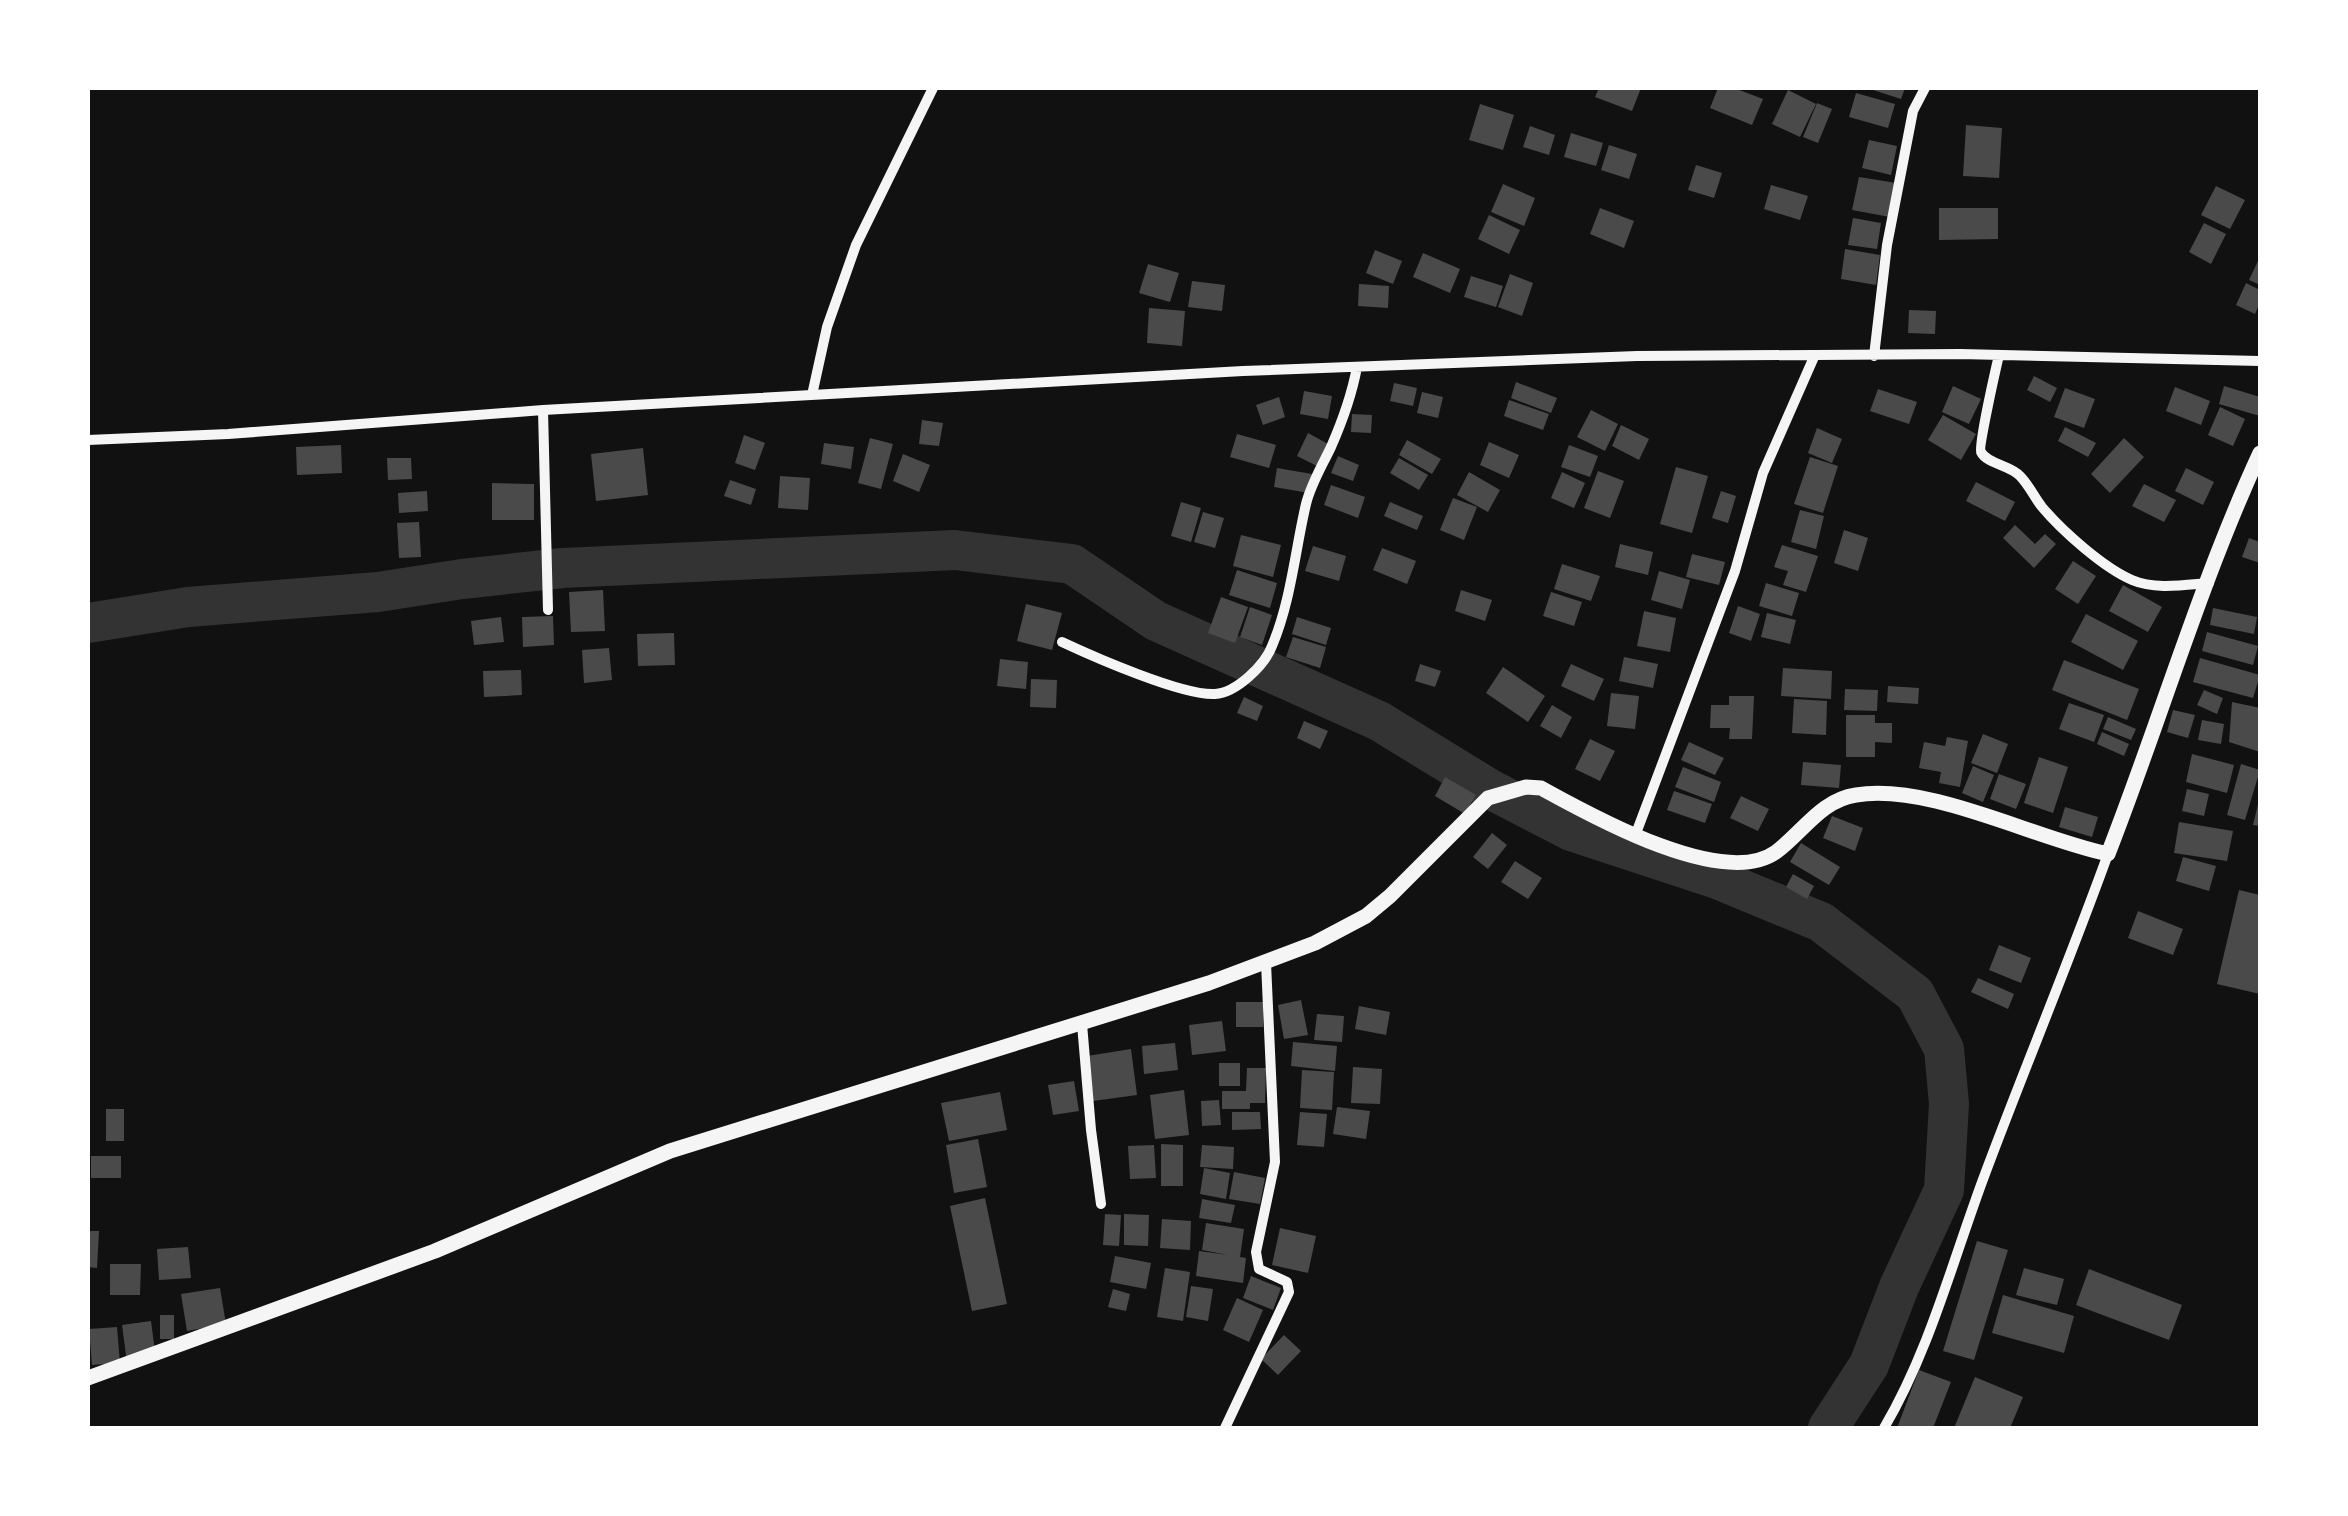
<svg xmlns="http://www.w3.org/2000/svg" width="2348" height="1516" font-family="Helvetica,sans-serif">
	<rect width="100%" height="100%" fill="#111"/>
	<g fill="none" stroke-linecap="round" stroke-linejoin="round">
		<path stroke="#333" stroke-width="40" d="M88,623l100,-16 190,-15 84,-13 101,-11 392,-18 117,14 84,57 223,100 111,68 81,42 146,48 104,43 94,72 29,55 5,55 -5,86 -45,97 -30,78 -41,63"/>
	</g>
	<path fill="#4a4a4a" d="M1599,88h42l-9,23 -37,-14z
		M1718,88h16l29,11 -11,26 -42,-17z
		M1867,88h38l-4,11z
		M1788,90l28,14 -16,33 -28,-13z
		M1856,93l39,11 -7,24 -39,-11z
		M1817,103l15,6 -14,34 -15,-6z
		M1480,104l34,11 -11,35 -34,-10z
		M1966,125l36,3 -3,50 -36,-2z
		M1530,126l25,9 -6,20 -26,-8z
		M1571,133l32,10 -7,23 -32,-9z
		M1869,140l28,6 -6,29 -29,-7z
		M1609,145l28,9 -8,25 -28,-9z
		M1696,165l26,8 -8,25 -26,-8z
		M1859,177l37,6 -6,34 -38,-7z
		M1503,184l32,14 -11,28 -33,-14z
		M1771,185l37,11 -8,24 -36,-11z
		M2216,186l29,14 -15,29 -29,-14z
		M1600,208l34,13 -10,27 -34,-14z
		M1939,208h59v31l-59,1z
		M1489,215l31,15 -11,24 -31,-15z
		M1853,218l28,5 -4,26 -29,-4z
		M2204,223l22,11 -15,30 -22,-12z
		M1845,249l35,6 -4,30 -35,-6z
		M1375,250l27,11 -9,23 -27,-11z
		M1423,253l37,16 -10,24 -37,-16z
		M2258,261l2,2v22l-11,-5z
		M1148,264l31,9 -9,29 -31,-9z
		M1510,274l23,9 -11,33 -24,-9z
		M1471,276l32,10 -7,21 -32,-10z
		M1192,281l33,4 -3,26 -34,-4z
		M2246,283l14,7v12l-5,12 -19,-9z
		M1359,284l30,2 -1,22 -30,-2z
		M1149,308l36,3 -3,35 -35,-3z
		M1909,310l27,1 -1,23 -27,-1z
		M2034,376l23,12 -7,14 -23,-12z
		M1516,382l41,16 -6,15 -40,-15z
		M1394,383l23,5 -4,18 -23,-5z
		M1953,386l28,13 -12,25 -27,-12z
		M2224,386l36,11v19l-41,-12z
		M2175,387l35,14 -9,24 -35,-14z
		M2065,388l30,11 -11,29 -30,-11z
		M1878,389l39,13 -8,22 -39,-13z
		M1304,391l28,5 -4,23 -28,-5z
		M1422,392l21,5 -5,21 -21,-5z
		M1279,397l6,20 -22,8 -7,-20z
		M1509,400l40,14 -6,16 -39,-14z
		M2220,407l25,12 -12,27 -25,-11z
		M1591,410l27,14 -13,27 -28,-14z
		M1352,414l20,1 -1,18 -20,-1z
		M1943,415l33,19 -15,26 -33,-20z
		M922,420l21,3 -4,23 -20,-2z
		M1621,425l28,14 -10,21 -27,-14z
		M2065,427l31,16 -8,14 -30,-16z
		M1817,428l25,11 -10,24 -24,-10z
		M1308,433l22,12 -11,22 -22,-11z
		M1237,434l39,11 -7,23 -39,-11z
		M744,435l21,8 -10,27 -20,-7z
		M870,438l23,6 -12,45 -23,-6z
		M2124,438l20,19 -34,36 -19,-19z
		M1407,440l34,19 -9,15 -33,-19z
		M1489,442l30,13 -10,23 -29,-13z
		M824,443l30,4 -3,22 -30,-5z
		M341,445l1,28 -45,2 -1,-28z
		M1569,445l29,11 -8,21 -29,-10z
		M643,448l5,47 -52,6 -5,-47z
		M903,454l27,11 -11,27 -26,-11z
		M1338,456l21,9 -6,16 -22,-8z
		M1810,457l28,9 -15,47 -29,-9z
		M387,458h24l1,21 -24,1z
		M1399,458l29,17 -9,15 -29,-17z
		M1676,467l32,9 -16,57 -32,-9z
		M1277,468l35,6 -3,19 -35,-6z
		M2186,468l28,14 -11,23 -28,-14z
		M1598,471l26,10 -14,37 -26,-10z
		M1469,472l31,18 -12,22 -31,-17z
		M1562,472l23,11 -11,25 -23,-10z
		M780,476l30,2 -2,32 -30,-2z
		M730,480l26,9 -5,16 -27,-9z
		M1976,482l39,20 -10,19 -39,-20z
		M492,483l42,1v36h-42z
		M2144,484l32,16 -12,22 -32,-16z
		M1331,485l34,12 -7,21 -34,-13z
		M427,491l1,20 -29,2 -1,-20z
		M1721,491l15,5 -8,27 -16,-5z
		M1453,498l24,9 -13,33 -24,-10z
		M1181,502l20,6 -10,34 -20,-6z
		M1390,502l33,14 -6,14 -33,-14z
		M1800,510l24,6 -8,33 -25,-7z
		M1203,512l21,6 -9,30 -21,-6z
		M419,522l2,35 -22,1 -2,-35z
		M2015,525l20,19 10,-10 11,10 -22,24 -31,-30z
		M1844,530l24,8 -10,33 -24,-8z
		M1241,535l40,10 -8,32 -40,-11z
		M2249,538l11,4v21l-18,-6z
		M1620,544l33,8 -5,23 -33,-8z
		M1782,545l36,11 -12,36 -23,-7 5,-14 -14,-4z
		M1313,546l33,10 -7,25 -34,-10z
		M1382,548l34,13 -9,23 -34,-14z
		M1692,554l33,8 -6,23 -33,-8z
		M2073,561l23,15 -18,28 -23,-15z
		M1562,564l38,12 -9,25 -37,-12z
		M1237,570l40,13 -7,25 -41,-13z
		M1659,571l31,9 -8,29 -31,-9z
		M1766,583l33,10 -7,23 -33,-10z
		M2123,585l39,22 -14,25 -39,-21z
		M603,590l2,41 -34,1 -2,-40z
		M1461,590l31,10 -7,21 -30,-10z
		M1551,592l31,10 -8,24 -31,-10z
		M1221,597l27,10 -13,36 -27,-10z
		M1026,604l36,9 -10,37 -35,-9z
		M1738,606l22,8 -9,27 -22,-8z
		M1250,607l22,8 -10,30 -22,-8z
		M2213,608l44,9 -3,17 -44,-9z
		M1644,611l32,7 -6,34 -33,-6z
		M1767,613l29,7 -6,24 -29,-7z
		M2086,614l52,27 -15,29 -52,-28z
		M553,616l1,29 -31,2 -1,-30z
		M501,617l3,25 -30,3 -3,-24z
		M1297,617l34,11 -5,17 -34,-11z
		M2207,632l51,14 -5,19 -51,-14z
		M674,633l1,32 -37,1 -1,-32z
		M1293,637l33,10 -6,21 -34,-11z
		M609,648l3,32 -28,3 -2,-33z
		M1624,657l34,7 -5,24 -34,-7z
		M2200,658l60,17 -7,23 -60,-16z
		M1000,659l28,3 -2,27 -29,-3z
		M2064,660l75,29 -12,31 -75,-30z
		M1420,664l21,7 -6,16 -20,-6z
		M1571,664l33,15 -10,22 -33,-15z
		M1503,667l42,29 -17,26 -42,-29z
		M1783,668l49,3 -1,28 -50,-3z
		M521,670l1,25 -38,2 -1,-26z
		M1031,679l26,1 -1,28 -26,-1z
		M1888,686l31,2 -1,16 -31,-2z
		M1845,689l33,1 -1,21 -33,-1z
		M2204,690l19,8 -6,16 -20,-9z
		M1611,693l28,3 -4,33 -28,-3z
		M1729,696h25l-2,43h-23l1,-11h-20l1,-23h18z
		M1244,697l19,9 -6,15 -20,-8z
		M1794,699l33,2 -1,34 -34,-2z
		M2232,702l28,6v44l-31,-10z
		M2069,703l35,12 -10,27 -35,-13z
		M1552,705l20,12 -11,21 -21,-12z
		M2173,710l22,5 -7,23 -21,-6z
		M1846,715h29v8h17v20l-17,-1v15h-29z
		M2108,717l28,12 -5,11 -28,-11z
		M2202,720l22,4 -3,20 -23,-4z
		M1304,721l24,10 -8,18 -23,-11z
		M2102,732l27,12 -5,12 -27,-12z
		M1983,734l25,10 -11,29 -26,-10z
		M1947,737l21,4 -8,46 -21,-4 2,-11 -22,-4 5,-26 21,4z
		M1590,739l25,12 -15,30 -25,-12z
		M1689,742l35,16 -9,17 -34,-15z
		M2192,754l42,11 -7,28 -41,-11z
		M2039,757l29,10 -15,46 -29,-10z
		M1803,762l38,3 -2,23 -38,-3z
		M2241,764l19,6 -15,50 -18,-5z
		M1973,766l21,9 -11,27 -21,-9z
		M1683,767l38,15 -7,20 -39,-15z
		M1999,774l27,10 -10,25 -26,-10z
		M1445,777l31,18 -11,19 -30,-18z
		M2187,789l22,5 -5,22 -22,-5z
		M1674,791l38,13 -7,19 -38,-13z
		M1741,796l28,13 -11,22 -28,-13z
		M2259,800h1v26l-7,-1z
		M2065,807l33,10 -6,20 -33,-10z
		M1832,816l31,12 -8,23 -32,-13z
		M2179,822l54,9 -6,30 -53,-8z
		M1492,833l15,12 -19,24 -15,-12z
		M1801,843l39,24 -11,18 -39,-23z
		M2183,857l33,9 -7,25 -33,-10z
		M1515,861l27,17 -14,21 -27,-17z
		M1793,874l21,12 -7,13 -21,-12z
		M2239,890l21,5v99l-43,-10z
		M2138,911l45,18 -10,26 -45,-17z
		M1999,945l32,13 -10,25 -32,-13z
		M1978,978l36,16 -6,15 -37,-17z
		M1301,1000l7,35 -24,4 -6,-34z
		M1236,1002h27v25h-27z
		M1359,1006l31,6 -4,23 -31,-6z
		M1317,1014l27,2 -2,26 -28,-2z
		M1222,1021l4,30 -34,4 -3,-30z
		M1293,1042l44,4 -2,25 -44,-5z
		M1175,1043l3,27 -34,4 -2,-28z
		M1131,1049l6,46 -44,6 -6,-45z
		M1219,1063h21v23h-21z
		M1353,1067l29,2 -2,35 -29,-1z
		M1247,1068h19l-1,35h-15v6h-28v-18h24z
		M1302,1070l32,2 -2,38 -32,-2z
		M1074,1081l5,30 -26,4 -5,-30z
		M1184,1090l5,45 -34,4 -5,-44z
		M1000,1092l7,38 -58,11 -8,-38z
		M1219,1100l2,25 -19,1 -1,-25z
		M1337,1107l33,4 -4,28 -33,-5z
		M106,1109h18v32h-18z
		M1232,1112h28l1,17 -29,1z
		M1300,1112l27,2 -3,33 -27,-2z
		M978,1139l9,48 -33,6 -8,-48z
		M1161,1144l22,1v41h-22z
		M1154,1145l2,33 -26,1 -2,-33z
		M1202,1145l32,2 -1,22 -33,-2z
		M91,1156h30v22h-30z
		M1204,1168l26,5 -4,26 -26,-5z
		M1234,1172l31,6 -5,26 -31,-5z
		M985,1198l22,106 -35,7 -22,-105z
		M1202,1199l33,6 -4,18 -32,-5z
		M1105,1214l16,1 -2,31 -16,-1z
		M1124,1214l25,1 -1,31 -24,-1z
		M1162,1219l29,2 -1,29 -30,-2z
		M1206,1223l38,6 -4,28 6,1 -3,25 -47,-7 3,-25 29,4 -26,-5z
		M1280,1228l36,8 -8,37 -36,-8z
		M88,1231h11l-2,37 -9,-1z
		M1977,1241l31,9 -34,110 -31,-9z
		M188,1247l3,31 -32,2 -2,-31z
		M1115,1256l36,7 -5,26 -36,-7z
		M110,1264h31l-1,31h-30z
		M1165,1268l25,4 -7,49 -26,-4z
		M2024,1268l40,11 -7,26 -41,-10z
		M2089,1269l93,36 -13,35 -93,-35z
		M1251,1276l30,12 -8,22 -30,-12z
		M1191,1286l22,3 -5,32 -22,-4z
		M220,1288l6,36 -39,7 -6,-37z
		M1113,1289l17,5 -4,17 -18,-4z
		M2003,1295l71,21 -10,37 -72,-20z
		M1237,1298l26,12 -14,32 -26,-12z
		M160,1315h14v24h-14z
		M151,1321l5,38 -29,4 -5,-38z
		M117,1327l3,36 -28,2 -3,-36z
		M1284,1335l17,16 -23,24 -17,-16z
		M1919,1370l32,12 -18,46h-36z
		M1975,1377l48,20 -13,31h-56z"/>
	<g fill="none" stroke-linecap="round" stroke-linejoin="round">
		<path stroke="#f5f5f5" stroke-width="10" d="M1999,355c-3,13 -21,92 -18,97 6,12 29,13 39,24 9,9 14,21 22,31 20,24 62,61 90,73 23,10 52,5 77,3
			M1874,356l13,-111 26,-134 12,-23
			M812,395l15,-68 29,-82 77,-157
			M543,410l5,200
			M88,440l140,-6 315,-24 700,-39 394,-15 323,-2 300,7
			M1062,642c32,15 121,54 153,52 21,-1 50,-29 57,-48 19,-45 23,-95 34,-142 5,-20 16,-38 25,-57 11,-25 21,-53 26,-80
			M1635,836l100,-265 28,-98 51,-116
			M1082,1024l9,106 10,74
			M1225,1428l64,-136 -2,-10 -28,-13 -3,-17 19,-90 -9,-199
			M1884,1428c46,-78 69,-169 101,-254 40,-107 84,-212 123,-320"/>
		<path stroke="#f5f5f5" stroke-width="15" d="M88,1378l347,-127 235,-100 539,-168 106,-40 51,-27 24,-20 98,-98 38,-11 15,1c49,27 182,102 235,64 27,-20 45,-52 80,-57 74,-12 179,44 252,59 52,-133 92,-271 152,-401"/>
	</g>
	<rect width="2348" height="1516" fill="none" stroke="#ffffff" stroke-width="180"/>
</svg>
